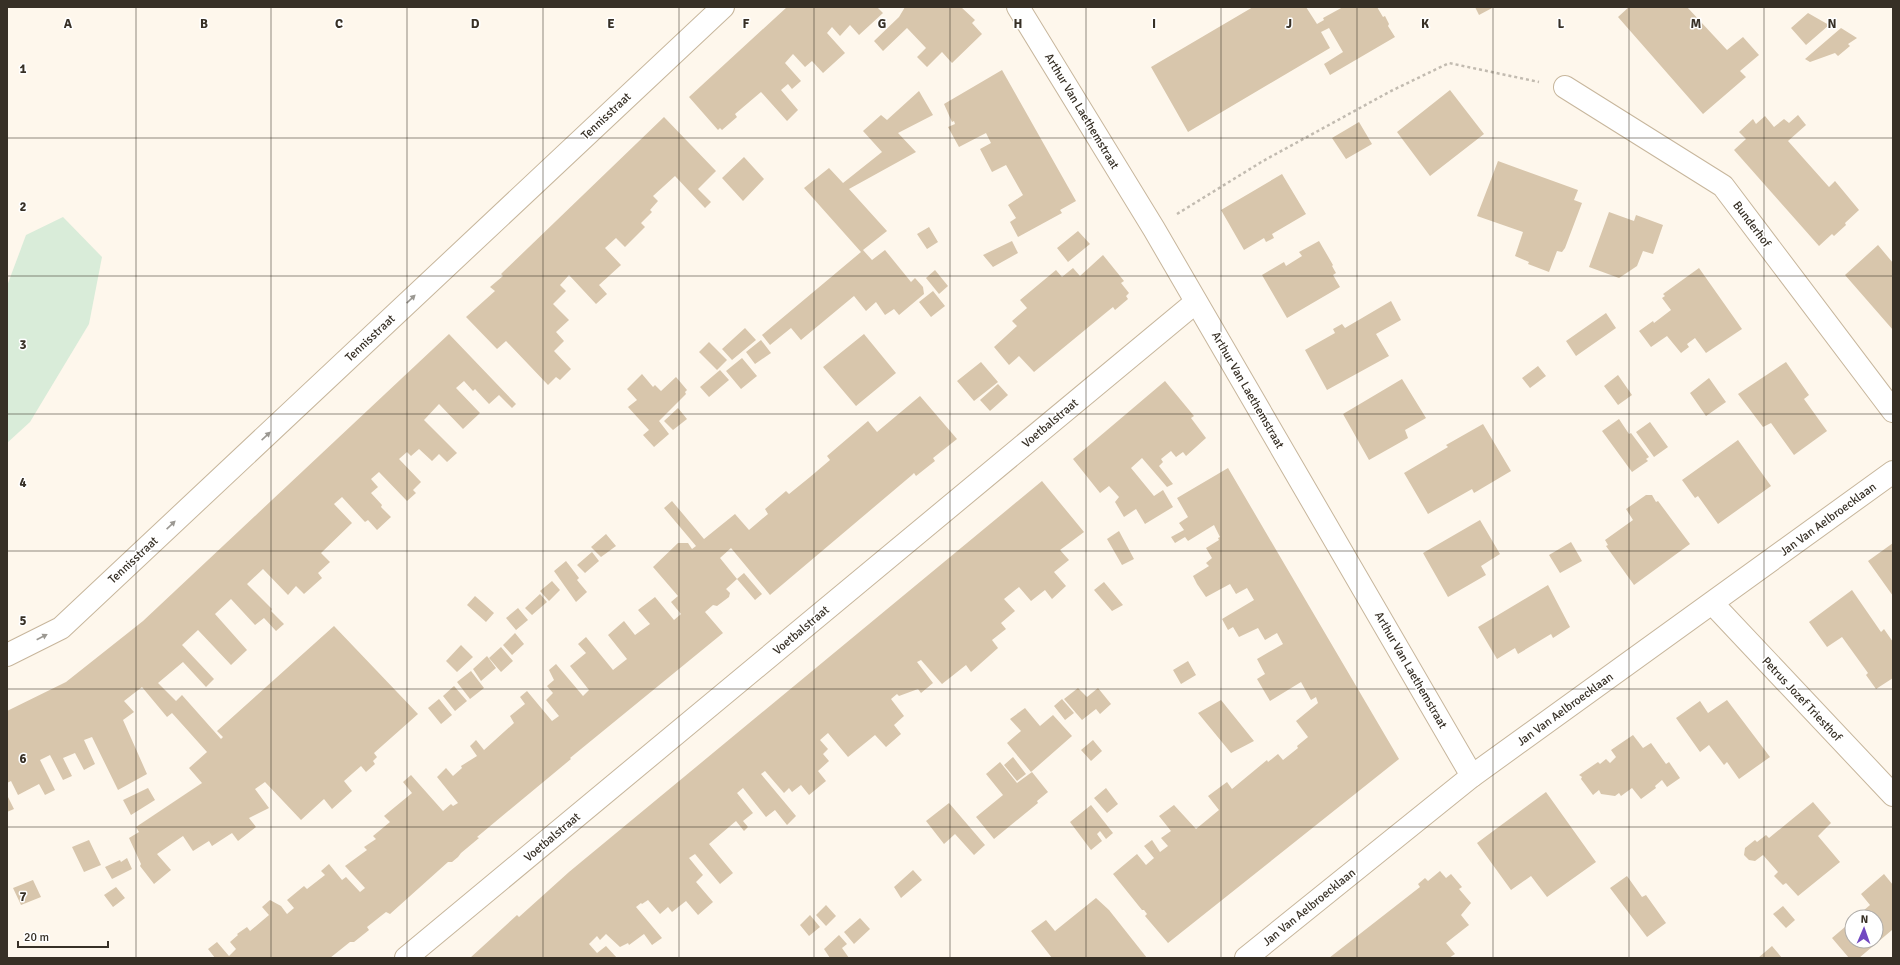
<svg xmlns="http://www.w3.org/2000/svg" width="1900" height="965" font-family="Signika,sans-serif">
	<rect width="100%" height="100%" fill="#fef7ec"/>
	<path fill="#d9ecd9" d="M63,217l39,40 -13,67 -59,98 -23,21v-157l19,-51z"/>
	<path fill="#d8c6ac" d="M787,7h90l6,6 -24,22 -9,-10 -10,11 -8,-9 -5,6 18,20 -22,20 -11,-12 -7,6 -12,-13 -8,9 16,18 -9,8 -4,-5 -7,6 17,20 -11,11 -26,-29 -26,22 2,3 -15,13 -2,-2 -2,2 -29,-33z
		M905,7h56l14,13 -3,3 10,11 -30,29 -10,-11 -15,15 -10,-10 9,-9 -19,-20 -24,23 -9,-10 25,-24z
		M1253,7h53l11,17 7,-4 -1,-2 20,-11h34l6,10 2,-1 4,8 -1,2 7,11 -65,38 -6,-11 19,-12 -14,-24 -8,4 9,16 -142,84 -37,-65z
		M1475,7h19l-15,8z
		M1629,7h58l40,43 16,-13 16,18 -19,16 6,6 -43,37 -85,-97z
		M1808,13l21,12 -23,20 -15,-17z
		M1841,28l16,10 -9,6 2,2 -12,10 -3,-3 -25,9 -5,-3z
		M1002,70l74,131 -16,9 2,3 -44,24 -8,-15 6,-4 -8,-13 15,-10 -17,-30 -14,7 -12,-23 11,-6 -5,-10 -27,14 -11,-20 7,-3 -1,-3 -2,1 -8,-18z
		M1450,90l34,44 -54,42 -33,-44z
		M919,91l14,24 -35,18 18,19 -67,37 38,42 -24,19 9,10 13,-10 26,32 4,-4 8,9 1,7 -25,21 -5,-6 -9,6 -9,-13 -10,9 -12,-15 -53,44 -10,-12 -21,17 -8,-10 99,-83 -57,-64 25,-20 14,15 39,-31 -19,-21 18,-16 6,5z
		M1798,115l8,10 -18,16 41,46 6,-6 24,29 -14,13 1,2 -12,11 -2,-2 -13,12 -85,-96 12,-11 -7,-7 14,-13 3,5 9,-8 9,11 10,-8 5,4z
		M664,117l52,54 -18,18 13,13 -6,6 -30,-32 -22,20 5,5 -8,9 2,2 -11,11 4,4 -20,20 -9,-9 -11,10 16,17 -22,20 8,9 -11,10 -27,-29 -9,10 6,6 -13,13 16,16 -13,12 8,9 -10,10 17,18 -11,11 -4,-3 -8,8 -42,-44 -9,8 -31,-32 29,-26 -5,-4 13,-11 -2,-2z
		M1359,122l13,22 -26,15 -14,-21z
		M744,157l20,22 -21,22 -21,-23z
		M1498,161l80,29 -4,10 8,3 -17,45 -3,4 -5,-1 -8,21 -21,-8 1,-2 -14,-6 8,-24 -46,-16z
		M1282,174l24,40 -34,20 2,4 -8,4 -2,-4 -20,12 -23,-40z
		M1609,212l25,9 2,-6 27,10 -10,29 -10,-3 -6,15 -18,12 -30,-11z
		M929,227l9,15 -11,7 -10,-15z
		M1078,231l12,13 -22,18 -11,-14z
		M1012,241l6,12 -25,14 -10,-12z
		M1319,241l14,24 -1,1 4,7 -3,2 7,12 -53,31 -25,-43 22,-13 2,4 16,-10 -3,-4z
		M1878,245l15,18v67l-48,-55z
		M1103,255l21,26 -3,2 8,10 -3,3 2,3 -13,11 -2,-3 -5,4 -74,61 -15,-16 -10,9 -15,-18 23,-21 -5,-5 15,-13 -7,-8 36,-30 6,7 11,-9 7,8z
		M1699,268l43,61 -36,24 -11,-15 -8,6 2,3 -8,6 -14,-17 -16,11 -12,-16 14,-10 1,2 17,-13 -9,-12 3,-2 -2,-2z
		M935,270l13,16 -9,8 -13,-16z
		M933,291l12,15 -14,11 -12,-15z
		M1391,301l10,19 -25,14 13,22 -62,34 -22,-40 30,-17 -2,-4 9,-5 3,4z
		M1606,313l10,15 -40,28 -10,-15z
		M745,328l11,12 -24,20 -10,-11z
		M449,334l67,70 -4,4 -13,-13 -10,9 -14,-15 -2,2 -9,-10 -8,7 24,25 -17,16 -24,-25 -15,16 33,33 -10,9 -8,-8 -7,7 -13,-12 -8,7 -4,-4 -8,7 22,23 -8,8 3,3 -9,8 -28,-29 -8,7 7,8 -7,6 11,12 -1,2 10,10 -14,13 -9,-10 -3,2 -23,-25 -8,7 18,19 -31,30 9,9 -12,11 4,5 -18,16 -8,-8 -8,9 -25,-26 -16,15 25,25 -1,2 13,13 -8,7 -12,-13 -9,7 -24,-26 -16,15 32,36 -16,15 -33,-35 -16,15 32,34 -8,8 -23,-25 -25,21 18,18 6,-6 39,44 2,-2 -6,-6 117,-105 84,88 -44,39 3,4 -4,4 2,3 -9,8 -5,-6 -17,15 8,10 -20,18 -8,-10 -23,21 -36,-38 -10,7 14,19 -20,10 7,9 -18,14 -6,-8 -20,13 -3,-5 -16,10 -10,-15 -26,18 14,16 -17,14 -14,-18 1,-2 -12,-26 10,-6 -3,-5 66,-44 -13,-15 18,-16 -35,-39 -5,4 -25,-30 -18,14 10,11 -11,8 24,54 -29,16 -26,-53 -8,3 11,24 -11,6 -9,-17 -12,5 9,18 -9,4 -13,-25 -10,5 15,30 -10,5 -6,-11 -21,11 -7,-14 -4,2v-72l59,-29 77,-61z
		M864,334l32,39 -40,33 -33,-39z
		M761,340l10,13 -16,11 -9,-12z
		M709,342l18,18 -10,10 -18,-18z
		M742,358l15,18 -16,13 -15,-18z
		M981,362l17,20 -24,19 -17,-20z
		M1786,362l23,33 -5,4 23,32 -33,24 -23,-32 -8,4 -25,-33z
		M1538,366l8,10 -16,12 -8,-10z
		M720,370l9,10 -20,17 -9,-10z
		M642,374l11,13 2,-2 6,6 15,-14 11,13 -2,2 1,2 -27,27 10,13 -15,13 -11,-12 6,-5 -21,-23 9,-7 -10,-11z
		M1618,375l14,20 -14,10 -14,-19z
		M1709,378l17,24 -20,14 -16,-23z
		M1402,379l24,39 -21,12 3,8 -39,22 -26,-46z
		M1165,381l29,35 -3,2 15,20 -20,18 -3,-4 -7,5 -5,-6 -10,8 2,3 -4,4 14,18 -6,3 -25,-29 -11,10 23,28 9,-6 10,17 -28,17 -9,-15 -12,8 -9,-15 4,-5 -10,-11 -9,7 -27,-34z
		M998,384l10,11 -18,16 -10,-11z
		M920,396l37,43 -24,19 2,3 -19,15 -2,-3 -2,2 -142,120 -39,-47 -11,10 17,21 -11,10 4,4 -1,4 -12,9 -4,-1 -8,7 18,21 -153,125 1,1 -94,78 2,1 -18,15 -3,4 -6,5h-4l-58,52 -4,-2 -19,15 2,3 -15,12h-4l-20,16h-115l-7,-9 9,-7 12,14 7,-7 -6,-7 8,-7 -1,-1 10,-7 3,4 19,-16 -7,-8 8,-7 11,6 6,8 7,-6 -7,-8 17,-14 3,3 18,-14 -4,-4 8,-7 13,16 4,-3 14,15 5,-4 -20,-22 22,-16 -3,-3 12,-8 -3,-3 17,-14 -6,-6 28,-23 -9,-11 8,-7 32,36 8,-7 2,2 5,-3 -21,-26 9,-9 7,8 9,-8 -1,-2 16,-10 -7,-10 6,-6 8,10 30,-27 -4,-7 15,-12 -5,-7 7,-6 25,30 7,-5 -13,-16 7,-7 -6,-7 7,-6 -5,-10 7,-6 27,32 6,-6 -19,-24 16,-13 -8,-9 8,-7 27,33 14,-11 -19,-24 16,-14 11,14 15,-11 -12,-14 17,-13 19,23 7,-6 -10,-12 7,-6 -25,-29 25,-24h10l4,6 4,-3 -32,-38 8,-7 32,38 31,-25 14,16 19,-16 -3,-5 21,-18 3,3 21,-17 20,-17 -3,-4 41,-35 9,11z
		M678,408l9,11 -14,11 -9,-9z
		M1619,419l10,15 2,-1 18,24 -3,2 2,2 -16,11 -30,-41z
		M1650,422l18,25 -14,10 -18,-25z
		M1483,424l28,47 -37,22 -2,-4 -44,25 -24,-41 44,-26 -2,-2z
		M1738,440l33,46 -53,38 -20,-28 -3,2 -13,-18z
		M1228,468l171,291 -231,184 -23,-27 2,-2 -3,-4h-2l-29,-36 24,-20 9,11 8,-7 -10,-12 8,-6 8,12 8,-6 -7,-8 10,-7 -12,-15 15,-11 22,24 23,-19 -11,-14 19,-14 5,7 35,-29 1,2 10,-8 5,6 15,-12 -1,-2 11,-9 -12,-16 22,-18 -2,-6 -5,3 -10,-18 -31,19 -13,-22 8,-5 -8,-15 26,-15 -6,-11 -12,7 -7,-12 -19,9 -6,-10 -5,3 -6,-11 32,-19 -7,-12 -11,6 -6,-10 -24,13 -9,-13 -4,-8 16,-10 -3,-3 6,-5 -6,-10 13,-8 -1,-2 2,-1 -6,-12 -26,16 -3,-4 -10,6 -4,-6 13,-7 -5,-7 9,-6 -11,-19z
		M1042,481l42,51 -24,18 9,10 -15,12 12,14 -14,13 -7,-9 -14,11 -12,-14 -15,12 11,12 -14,12 5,6 -14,11 6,8 -27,24 -5,-7 -24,19 -21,-24 -4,2 16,21 -12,10 -3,-4 -19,7 -2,-2 -6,5 13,17 -10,9 7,9 -15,13 -11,-12 -27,22 -20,-24 -8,7 8,9 -5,5 6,7 -11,10 8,10 -17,14 -8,-10 -9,7 -3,-4 -5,5 -19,-22 -4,3 35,42 -9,9 -12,-15 -9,7 -23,-29 -6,5 16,20 -10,8 5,6 -4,4 -8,-10 -27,23 24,29 -13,11 -25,-30 -6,4 14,17 -7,7 17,20 -15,13 -12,-14 -14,11 -4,-5 -8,7 -12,-14 -6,4 -1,-1 -5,4 26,31 -10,7 -8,-11 -15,11 -1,-2 -8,4 -14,-13 -6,6 -3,-4 -8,8 8,9 9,-7 11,12h-147l47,-43 2,2 50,-45z
		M1646,495h6l4,7 2,-1 32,43 -56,41 -28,-39 2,-1 -3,-5 28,-20 -7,-11z
		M1480,520l20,34 -19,12 5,9 -38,22 -25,-44z
		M1119,531l15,28 -12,6 -15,-26z
		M606,534l10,12 -15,11 -10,-10z
		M1571,542l11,19 -22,12 -11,-18z
		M1893,543v53l-25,-35z
		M592,552l7,9 -14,12 -8,-8z
		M566,561l13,17 -2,2 10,12 -11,10 -22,-31z
		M744,573l18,21 -7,6 -18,-21z
		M552,581l8,9 -11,11 -9,-10z
		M1104,582l19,23 -11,6 -18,-21z
		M1548,585l22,42 -17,11 -2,-4 -33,20 -3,-6 -18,11 -19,-32z
		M1852,590l29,42 3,-3 9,13v36l-17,11 -10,-14 2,-2 -26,-36 -15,10 -18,-25z
		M540,594l7,8 -15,13 -7,-7z
		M475,596l19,17 -8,9 -19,-17z
		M518,608l10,12 -12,10 -10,-12z
		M515,633l9,11 -12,11 -9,-10z
		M461,645l12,12 -16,15 -11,-11z
		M501,647l12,14 -12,11 -12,-14z
		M487,656l9,12 -15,13 -8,-12z
		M1188,661l8,14 -15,9 -8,-14z
		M471,671l13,17 -14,11 -13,-17z
		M454,686l13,15 -12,10 -12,-15z
		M1078,688l9,9 11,-9 13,16 -11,10 -4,-5 -14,11 -18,-21z
		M439,699l13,16 -11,9 -13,-16z
		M1062,699l12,14 -9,7 -11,-14z
		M1221,700l33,41 -23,12 -33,-40z
		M1727,700l43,57 -31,22 -12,-17 -3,3 -15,-20 -9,7 -24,-34 24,-17 8,12z
		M1025,708l15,18 13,-11 19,21 -41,36 -24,-29 14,-12 -11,-12z
		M1633,735l10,13 8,-5 15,21 3,-2 11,16 -13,9 -5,-7 -7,6 1,2 -15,11 -9,-11 -11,8 -2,-3 -4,3 -14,-2 -2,-4 -6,5 -12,-16 1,-2 -3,-2 19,-13 2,2 6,-5 4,4 6,-6 -5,-7z
		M1093,740l9,11 -11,10 -10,-11z
		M1013,757l13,17 -9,7 -13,-16z
		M1000,762l17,21 15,-11 16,20 -11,9 1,2 -44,36 -18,-22 27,-22 -17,-21z
		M148,788l7,12 -24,15 -8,-15z
		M1106,788l12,16 -11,9 -13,-15z
		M1546,792l50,70 -49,35 -16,-21 -20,14 -34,-47z
		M7,795l7,14 -7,3z
		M1813,802l18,21 -13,13 22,26 -42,34 -12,-13 -3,2 -9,-9 4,-4 -15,-17 -8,6 -6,-1 -5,-5 1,-7 10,-8 2,2 9,-7 3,3z
		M949,803l36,42 -11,10 -19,-21 -11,10 -18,-23z
		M1091,805l22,28 -7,6 -6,-8 -3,3 5,7 -11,9 -21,-28z
		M89,840l12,25 -17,7 -12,-25z
		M127,858l5,11 -20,10 -7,-12 15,-7 1,2z
		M913,870l9,10 -21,18 -7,-11z
		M1440,871l6,7 5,-4 11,13 -3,2 12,14 -10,12 8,10 -23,18 9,11 -6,4h-120l91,-71 -2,-3 7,-6 3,3z
		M1884,874l9,11v46l-1,-1 -33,28h-10l-17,-20 20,-17v20h24v-24h-20l14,-12 -9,-11z
		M1627,876l15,21 4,-2 20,28 -19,14 -37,-49z
		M33,880l8,17 -20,8 -8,-17z
		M116,887l9,11 -12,9 -9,-12z
		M1096,898l13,12 38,48h-95l-21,-27 15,-11 9,11z
		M826,905l10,11 -10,10 -10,-11z
		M1783,906l12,14 -9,8 -13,-14z
		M810,915l10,12 -11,9 -9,-11z
		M860,918l10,11 -16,15 -10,-12z
		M839,935l8,9 -5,4 7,10h-19l-6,-9z
		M1772,946l10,12h-24z"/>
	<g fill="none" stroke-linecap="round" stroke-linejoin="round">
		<defs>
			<path id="street" d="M1565,87l158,99 170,225
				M1712,603l181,192
				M7,655l54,-27 662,-621
				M1472,776l421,-304
				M406,958l790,-656"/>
			<path id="secondary" d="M1018,7l136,222 318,547 -226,182"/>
		</defs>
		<use href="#street" stroke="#c7b69c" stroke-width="24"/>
		<use href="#secondary" stroke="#c7b69c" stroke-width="24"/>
		<path stroke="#c2bbb0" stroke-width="2.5" stroke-dasharray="3 3" stroke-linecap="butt" d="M1177,214l86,-53 128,-70 58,-28 90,19"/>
		<use href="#street" stroke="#fff" stroke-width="22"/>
		<use href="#secondary" stroke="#fff" stroke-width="22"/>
	</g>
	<defs><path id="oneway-solid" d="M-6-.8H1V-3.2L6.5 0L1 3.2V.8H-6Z"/></defs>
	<g fill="#9b9892">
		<use href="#oneway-solid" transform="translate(411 299) rotate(-43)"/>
		<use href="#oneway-solid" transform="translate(266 436) rotate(-43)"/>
		<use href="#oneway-solid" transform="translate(171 525) rotate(-43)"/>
		<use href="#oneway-solid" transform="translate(42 637) rotate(-27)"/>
	</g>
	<path fill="none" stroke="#373026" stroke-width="1" stroke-opacity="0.55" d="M136,7v951M271,7v951M407,7v951M543,7v951M679,7v951M814,7v951M950,7v951M1086,7v951M1221,7v951M1357,7v951M1493,7v951M1629,7v951M1764,7v951M7,138h1886M7,276h1886M7,414h1886M7,551h1886M7,689h1886M7,827h1886"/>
	<g text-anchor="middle" stroke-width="3" stroke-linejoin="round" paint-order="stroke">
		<g font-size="12" fill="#373026" stroke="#fff">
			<text transform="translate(1082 111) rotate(59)" y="4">Arthur Van Laethemstraat</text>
			<text transform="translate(606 116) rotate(-43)" y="4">Tennisstraat</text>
			<text transform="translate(1752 224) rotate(53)" y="4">Bunderhof</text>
			<text transform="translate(370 338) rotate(-43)" y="4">Tennisstraat</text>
			<text transform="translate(1248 390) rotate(60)" y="4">Arthur Van Laethemstraat</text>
			<text transform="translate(1050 423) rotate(-40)" y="4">Voetbalstraat</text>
			<text transform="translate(1828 519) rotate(-36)" y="4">Jan Van Aelbroecklaan</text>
			<text transform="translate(133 560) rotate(-43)" y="4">Tennisstraat</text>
			<text transform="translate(801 630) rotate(-40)" y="4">Voetbalstraat</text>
			<text transform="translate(1411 670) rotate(60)" y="4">Arthur Van Laethemstraat</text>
			<text transform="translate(1802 699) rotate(47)" y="4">Petrus Jozef Triesthof</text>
			<text transform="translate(1565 709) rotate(-36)" y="4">Jan Van Aelbroecklaan</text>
			<text transform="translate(552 837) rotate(-40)" y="4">Voetbalstraat</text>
			<text transform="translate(1309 907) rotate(-39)" y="4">Jan Van Aelbroecklaan</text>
		</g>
	</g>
	<g font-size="13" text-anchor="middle" font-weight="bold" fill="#373026" stroke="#fff" stroke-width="3" stroke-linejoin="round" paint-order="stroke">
		<text x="68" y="28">A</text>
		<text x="204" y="28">B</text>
		<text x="339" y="28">C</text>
		<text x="475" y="28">D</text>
		<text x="611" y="28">E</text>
		<text x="746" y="28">F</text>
		<text x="882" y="28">G</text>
		<text x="1018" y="28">H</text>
		<text x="1154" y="28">I</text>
		<text x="1289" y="28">J</text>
		<text x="1425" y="28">K</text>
		<text x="1561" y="28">L</text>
		<text x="1696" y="28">M</text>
		<text x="1832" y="28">N</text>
		<text x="23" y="73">1</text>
		<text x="23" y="211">2</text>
		<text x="23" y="349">3</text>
		<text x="23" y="487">4</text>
		<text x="23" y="625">5</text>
		<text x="23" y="763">6</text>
		<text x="23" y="901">7</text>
	</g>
	<rect width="1900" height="965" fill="none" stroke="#373026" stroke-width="16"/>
	<g transform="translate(1864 929) rotate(2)"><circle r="19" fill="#ffffff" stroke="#afaca8"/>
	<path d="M0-3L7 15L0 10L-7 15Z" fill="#7148c1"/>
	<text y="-6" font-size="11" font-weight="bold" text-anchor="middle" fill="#373026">N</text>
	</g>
	<path d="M18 941v6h90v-6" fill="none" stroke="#373026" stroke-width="2"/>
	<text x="24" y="941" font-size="12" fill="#373026" stroke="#ffffff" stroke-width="3" paint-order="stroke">20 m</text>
</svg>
